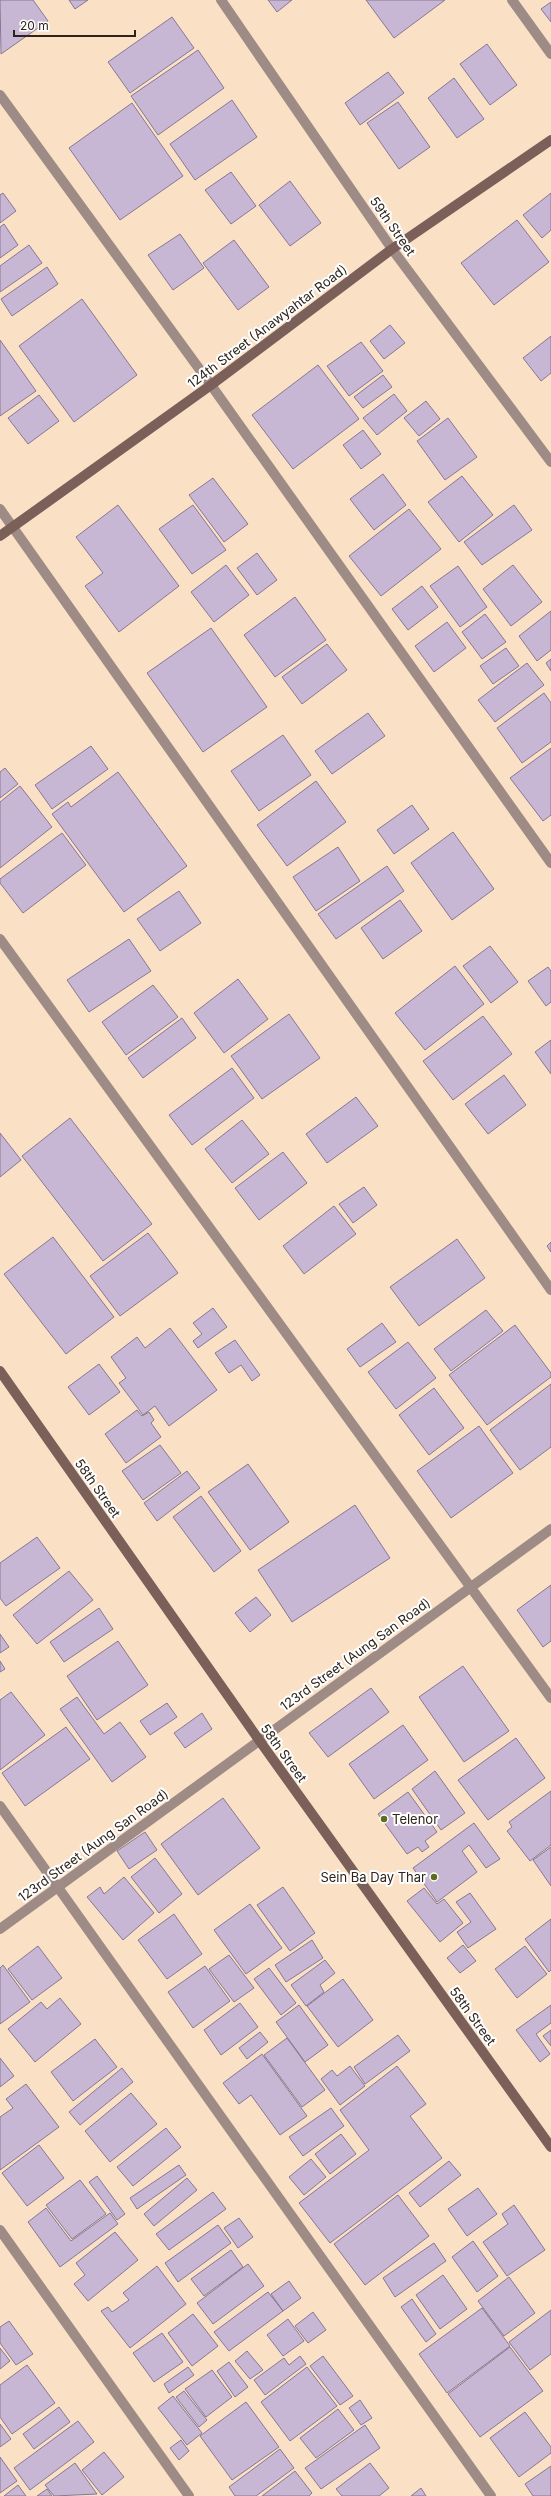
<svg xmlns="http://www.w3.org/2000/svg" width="551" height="2496" font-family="Inter,sans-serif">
	<rect width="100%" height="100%" fill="#fae1c6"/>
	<path fill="#c8b7d4" stroke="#877792" d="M0,0h33l15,21 -47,33z
		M69,0h19l-13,9z
		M268,0h24l-15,12z
		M366,0h79l-51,38z
		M551,2v20l-10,-13z
		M172,17l22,31 -64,45 -22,-31z
		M487,44l30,41 -27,20 -30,-41z
		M198,50l26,38 -66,47 -27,-39z
		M388,72l16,21 -44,32 -15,-22z
		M454,78l30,41 -27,19 -29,-40z
		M232,100l25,37 -62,43 -25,-36z
		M398,102l32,45 -31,22 -32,-46z
		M132,103l51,73 -63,44 -51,-72z
		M231,172l25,34 -25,18 -26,-34z
		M290,181l31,42 -31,23 -31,-41z
		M3,193l13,18 -16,12v-28z
		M551,193v37l-9,8 -19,-23z
		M517,220l32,42 -55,43 -33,-42z
		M4,224l14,21 -18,13v-31z
		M180,234l24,34 -31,22 -25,-35z
		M234,240l35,47 -31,23 -35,-47z
		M29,245l13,18 -42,29v-26z
		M47,267l11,17 -46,32 -11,-17z
		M82,299l55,76 -63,47 -55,-76z
		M390,325l15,18 -21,16 -14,-18z
		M551,336v37l-10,8 -18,-23z
		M0,340l36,51 -36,25z
		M361,342l22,29 -34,25 -22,-30z
		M318,365l41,54 -66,50 -41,-54z
		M383,375l9,12 -29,21 -9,-11z
		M394,394l13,17 -30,24 -14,-17z
		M39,395l20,26 -31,23 -20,-26z
		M426,401l14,18 -21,17 -15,-18z
		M448,418l29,39 -32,23 -28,-39z
		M363,430l18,24 -20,15 -18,-24z
		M383,474l23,31 -32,25 -24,-31z
		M462,476l31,39 -34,27 -31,-40z
		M213,478l35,46 -24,18 -35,-47z
		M118,505l61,81 -60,46 -34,-46 18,-13 -27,-36z
		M193,505l33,45 -34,24 -33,-45z
		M514,505l18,25 -50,35 -18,-23z
		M409,509l32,40 -60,47 -32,-40z
		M257,553l20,27 -20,15 -20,-27z
		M226,565l23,30 -35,27 -23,-30z
		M513,565l29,37 -31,24 -28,-37z
		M458,566l29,41 -27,20 -30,-41z
		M422,586l16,21 -30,23 -16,-21z
		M295,597l31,43 -51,37 -31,-42z
		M551,611v39l-14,11 -18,-25z
		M485,614l21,28 -24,17 -20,-27z
		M447,622l19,26 -32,24 -19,-26z
		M211,628l56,79 -64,45 -56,-79z
		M327,644l20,26 -45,34 -20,-27z
		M506,648l13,18 -26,18 -13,-18z
		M551,659v12l-5,-8z
		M527,663l17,22 -49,37 -17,-22z
		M544,693l7,10v39l-29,21 -25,-35z
		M368,713l17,23 -53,38 -17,-23z
		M283,735l28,40 -52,36 -28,-40z
		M91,746l17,23 -56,40 -17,-24z
		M551,748v67l-8,6 -33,-43z
		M5,768l13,16 -18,14v-26z
		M118,772l69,94 -63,46 -72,-98 16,-12 3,5z
		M316,781l30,41 -59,44 -30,-41z
		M20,786l32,41 -52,41v-66z
		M412,805l17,24 -35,25 -17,-24z
		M453,832l41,57 -42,31 -41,-57z
		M62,833l24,32 -63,48 -23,-30v-4z
		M338,847l22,34 -44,30 -23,-34z
		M387,866l17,25 -68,48 -18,-25z
		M179,891l22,32 -41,28 -23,-32z
		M400,900l22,31 -39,28 -22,-31z
		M129,939l22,32 -62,41 -22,-32z
		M490,946l28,36 -27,21 -28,-37z
		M455,966l29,38 -59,46 -30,-37z
		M548,967l3,4v31l-5,4 -18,-25z
		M238,979l30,40 -44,34 -30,-40z
		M153,985l25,32 -52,38 -24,-33z
		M289,1014l31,44 -58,41 -31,-43z
		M483,1016l29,38 -59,46 -30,-39z
		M182,1018l14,20 -53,40 -15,-20z
		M551,1040v34l-16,-22z
		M232,1068l22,30 -62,47 -23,-30z
		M504,1075l22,30 -38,29 -23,-30z
		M356,1097l22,29 -51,37 -21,-29z
		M70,1118l82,106 -49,37 -81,-105z
		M242,1120l27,34 -37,29 -27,-34z
		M0,1133l21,27 -21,17z
		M283,1152l24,31 -48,37 -24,-32z
		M364,1187l13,18 -24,18 -14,-19z
		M334,1206l22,28 -52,40 -21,-28z
		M148,1233l30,40 -58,43 -30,-40z
		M53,1237l61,80 -48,37 -62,-80z
		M457,1239l28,39 -66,48 -29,-39z
		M551,1242v10l-4,-6z
		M213,1308l14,19 -29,21 -5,-7 9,-7 -9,-11z
		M486,1310l17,21 -52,40 -17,-22z
		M382,1323l14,19 -36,25 -13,-18z
		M515,1325l36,48v4l-64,48 -38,-50z
		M170,1328l47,62 -48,36 -14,-20 -12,9 -24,-32 7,-5 -15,-21 26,-20 8,11z
		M235,1340l25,35 -8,6 -11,-16 -12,8 -14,-20z
		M408,1342l28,36 -40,31 -28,-37z
		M99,1364l21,28 -31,23 -21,-28z
		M551,1384v63l-31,23 -30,-40z
		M434,1388l30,40 -35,27 -30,-40z
		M137,1410l5,6 7,-4 5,8 -3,3 10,14 -35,26 -21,-29z
		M479,1426l34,47 -62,45 -34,-47z
		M160,1445l21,28 -38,27 -21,-29z
		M248,1464l41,58 -39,28 -42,-58z
		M187,1471l13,17 -43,33 -13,-18z
		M201,1496l40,55 -27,21 -41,-55z
		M355,1505l35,53 -98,64 -34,-52z
		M37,1537l23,31 -54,38 -6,-8v-35z
		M69,1571l24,29 -56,44 -24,-29z
		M551,1585v56l-8,6 -26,-37z
		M256,1597l15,18 -21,17 -15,-19z
		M99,1608l14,21 -49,33 -14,-20z
		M0,1634l9,13 -9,6z
		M118,1641l30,44 -51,35 -30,-44z
		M0,1661l5,8 -5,3z
		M463,1666l46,65 -45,31 -45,-65z
		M371,1688l18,24 -61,45 -19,-24z
		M11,1692l34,43 -45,35v-70z
		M77,1697l27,37 16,-12 26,35 -34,25 -52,-73z
		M167,1703l10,14 -27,18 -10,-14z
		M202,1713l10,16 -27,19 -11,-15z
		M403,1725l25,35 -54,39 -25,-35z
		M66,1727l24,32 -65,47 -23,-33z
		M516,1738l29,40 -57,42 -30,-40z
		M435,1771l30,42 -24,17 -29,-41z
		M551,1791v54l-21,16 -23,-30 5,-4 -3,-5z
		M408,1792l29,40 -12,9 4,6 -7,5 -4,-5 -11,7 -29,-40z
		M223,1798l37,50 -62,47 -37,-51z
		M474,1823l26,36 -14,9 -17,-23 -7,6 15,21 -40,30 -24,-34z
		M145,1832l12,18 -28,19 -12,-18z
		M551,1847v39l-18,-26z
		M155,1858l27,36 -23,19 -28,-36z
		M124,1877l30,36 -31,27 -36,-43 13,-10 4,7z
		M283,1887l32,46 -25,18 -33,-46z
		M424,1888l13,16 7,-5 19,24 -23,19 -33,-41z
		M470,1893l26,36 -28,19 -11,-16 14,-10 -15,-20z
		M250,1904l32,44 -36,26 -32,-44z
		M174,1914l28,40 -35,25 -29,-39z
		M551,1919v51l-2,2 -24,-33z
		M312,1940l11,18 -37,24 -11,-17z
		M463,1945l13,16 -16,12 -13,-15z
		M38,1946l24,32 -30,22 -24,-31z
		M525,1946l22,28 -30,24 -22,-29z
		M229,1955l25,33 -20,14 -25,-33z
		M325,1960l10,13 -15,12 4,7 -18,14 -15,-21z
		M3,1965l27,37 -30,22v-56z
		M205,1966l25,35 -37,27 -25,-36z
		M269,1968l27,35 -15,12 -27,-36z
		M343,1979l30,41 -35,27 -31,-41z
		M60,1998l21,26 -46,38 -27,-33 33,-27 6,7z
		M240,2003l18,24 -37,28 -17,-25z
		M299,2005l29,40 -23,17 -29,-40z
		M551,2005v18l-15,11 14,20 -10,8 -24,-32z
		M551,2030v16l-8,-10z
		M260,2032l8,10 -21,17 -8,-11z
		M398,2035l12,16 -45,33 -11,-17z
		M287,2038l38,52 -23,17 -38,-52z
		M95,2039l22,28 -44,34 -22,-29z
		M262,2054l45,62 -27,19 -29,-40 -12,9 -16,-21z
		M0,2058l14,18 -14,11z
		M350,2066l15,20 -25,19 -19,-26 11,-9 5,6z
		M397,2066l29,38 -16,12 32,42 -112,85 -31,-40 70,-53 -29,-40z
		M122,2068l11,14 -53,43 -11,-13z
		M26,2084l33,43 -59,43v-53l13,-9 -7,-9z
		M131,2093l26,31 -47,38 -25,-31z
		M331,2108l13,18 -41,30 -14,-19z
		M166,2128l15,19 -48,39 -16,-19z
		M341,2134l15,20 -26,20 -15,-20z
		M39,2145l25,33 -37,28 -25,-33z
		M311,2159l15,18 -22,18 -15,-18z
		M449,2161l12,14 -41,32 -11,-14z
		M179,2165l7,10 -49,34 -7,-11z
		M97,2176l28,38 -8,6 -28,-38z
		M187,2178l10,12 -43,36 -10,-12z
		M80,2180l26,34 -34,25 -26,-34z
		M478,2188l19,26 -30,22 -19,-27z
		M213,2192l13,17 -57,41 -13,-16z
		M398,2195l31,41 -64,49 -31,-41z
		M514,2205l31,45 -38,26 -24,-34 25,-18 -6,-10z
		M46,2208l25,33 39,-28 8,11 -58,43 -32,-45z
		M239,2218l14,19 -15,11 -14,-20z
		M218,2225l13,18 -53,39 -13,-19z
		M115,2232l23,28 -50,41 -14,-17 11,-9 -9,-12z
		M473,2241l25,35 -21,16 -25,-35z
		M434,2243l12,18 -51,36 -12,-19z
		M231,2250l12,17 -39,29 -13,-17z
		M248,2264l16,22 -51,38 -16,-21z
		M157,2266l29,38 -56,44 -29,-37 7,-4 4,5 17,-12 -6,-7z
		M443,2275l24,34 -27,20 -24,-34z
		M509,2277l26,36 -31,23 -26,-35z
		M289,2281l12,17 -18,13 -12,-17z
		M268,2292l15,19 -54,40 -15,-19z
		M412,2299l24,35 -10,8 -25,-35z
		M482,2308l28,38 -63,47 -28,-39z
		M551,2310v44l-21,16 -21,-28z
		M313,2312l13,18 -18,13 -13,-17z
		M193,2314l25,32 -26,20 -24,-33z
		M288,2319l16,22 -21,15 -16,-21z
		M9,2321l24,33 -17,11 -16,-22v-16z
		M162,2333l21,29 -29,20 -21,-29z
		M510,2347l33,44 -63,46 -32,-43z
		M0,2348l10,13 -10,8z
		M247,2351l16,19 -13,9 -15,-18z
		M300,2356l6,8 -41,31 -11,-15 30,-22 5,7z
		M323,2356l30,40 -13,9 -30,-39z
		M229,2362l19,25 -13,10 -18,-26z
		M27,2365l28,38 -43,31 -12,-17v-32z
		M188,2367l6,8 -25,18 -5,-9z
		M307,2367l30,39 -47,35 -29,-39z
		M212,2370l20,27 -26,20 -21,-28z
		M184,2391l23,29 -8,7 -23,-30z
		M173,2396l29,37 -15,12 -29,-37z
		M360,2400l12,18 -11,7 -12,-17z
		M246,2402l33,45 -47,33 -32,-44z
		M59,2407l11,15 -36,27 -11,-15z
		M338,2409l16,21 -38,28 -16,-20z
		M525,2412l26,35v6l-32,24 -29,-39z
		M78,2421l16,21 -64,48 -16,-22z
		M0,2424l11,15 -11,8z
		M365,2425l15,23 -59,41 -16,-21z
		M181,2440l8,11 -10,9 -9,-12z
		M280,2449l14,19 -38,28h-21l-6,-9z
		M104,2452l20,25 -22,18 -20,-25z
		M0,2457l17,24 -17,12z
		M75,2463l22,31 -43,2 -9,-11z
		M370,2463l19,25 -10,8h-37l-6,-7z
		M551,2466v30h-18l-8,-12z
		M295,2471l17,22 -3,3h-47z
		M18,2485l8,11h-22z
		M421,2488l5,8h-15z
		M47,2489l5,7h-15z"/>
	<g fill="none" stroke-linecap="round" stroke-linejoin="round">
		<path stroke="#9e8b86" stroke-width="10" d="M221,0l171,249 159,213
			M512,0l39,54
			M0,95l211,290 340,478
			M0,509l551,781
			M0,939l551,759
			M0,1806l491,690
			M0,1929l551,-400
			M0,2230l189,266"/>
		<path stroke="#7b5f59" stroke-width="10" d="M0,536l211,-151 181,-136 159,-109
			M0,1371l259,369 292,407"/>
	</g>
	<g fill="#5b6e1c" stroke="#fff" stroke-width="1.5">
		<circle cx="384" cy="1819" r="4"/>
		<circle cx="434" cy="1877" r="4"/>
	</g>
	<g text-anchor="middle" stroke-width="4" stroke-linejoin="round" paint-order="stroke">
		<g font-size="13" fill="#2d241a" stroke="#fff">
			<text transform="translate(393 226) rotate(55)" y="5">59th Street</text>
			<text transform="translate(267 326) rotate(-37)" y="5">124th Street (Anawyahtar Road)</text>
			<text transform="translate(98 1488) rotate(55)" y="5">58th Street</text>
			<text transform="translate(355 1654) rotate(-36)" y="5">123rd Street (Aung San Road)</text>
			<text transform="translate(284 1753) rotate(54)" y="5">58th Street</text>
			<text transform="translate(93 1845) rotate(-36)" y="5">123rd Street (Aung San Road)</text>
			<text transform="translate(473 2016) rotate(54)" y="5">58th Street</text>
		</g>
		<g font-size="13" fill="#2d241a" stroke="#fff" text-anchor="start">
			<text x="392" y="1824">Telenor</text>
			<text x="426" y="1882" text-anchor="end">Sein Ba Day Thar</text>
		</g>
	</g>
	<path d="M14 30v6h121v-6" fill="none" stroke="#2d241a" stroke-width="2"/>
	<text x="20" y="30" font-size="12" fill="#2d241a" stroke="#ffffff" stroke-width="3" paint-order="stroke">20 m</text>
</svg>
